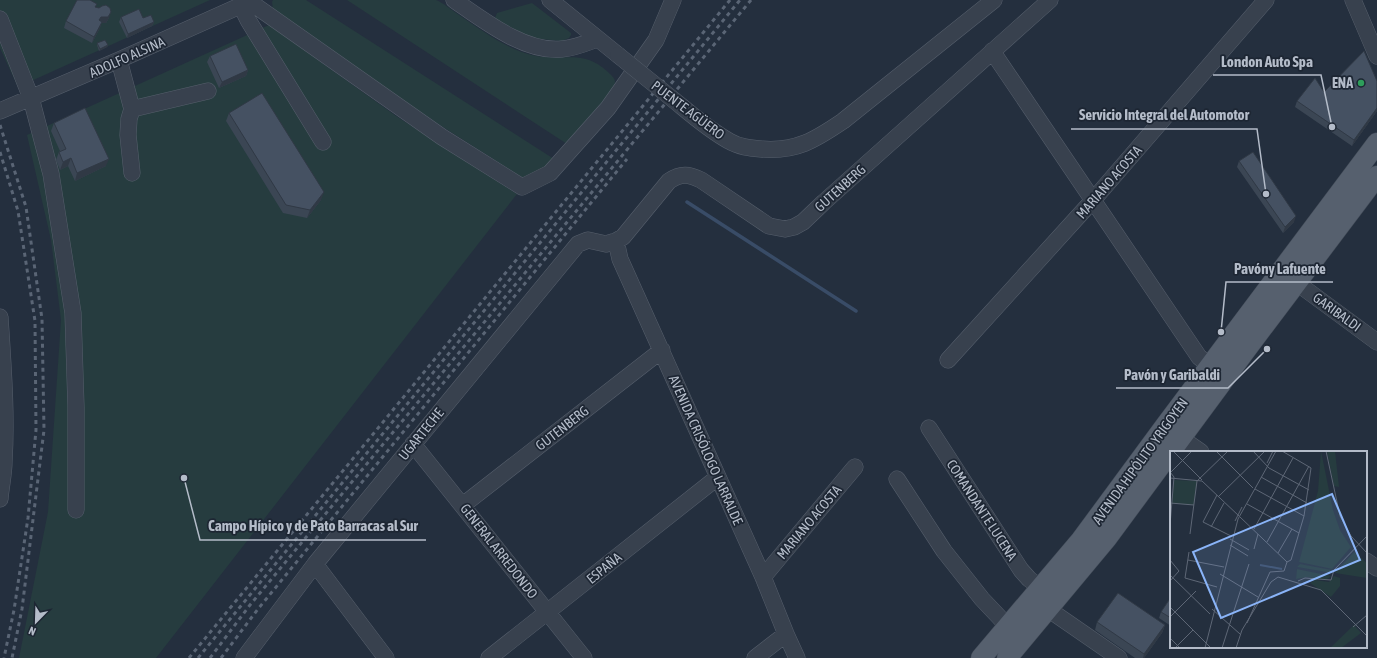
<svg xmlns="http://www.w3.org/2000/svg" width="1377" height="658" font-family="'Asap Condensed',sans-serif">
	<rect width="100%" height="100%" fill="#242f3e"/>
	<path fill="#263c3f" d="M0,0h210l-192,87 -18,-39z
		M273,0h33l248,159 -9,10 -22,9 -88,-56 -162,-112 -1,-8z
		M347,0c22,0 43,0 64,0 8,0 18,0 25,0 6,2 17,11 23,15 24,16 48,35 77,41 29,5 48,-7 72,16 3,3 7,6 7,10 0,10 -40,52 -48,62z
		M532,3l39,30v2l-2,3 -7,3 -32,-3 -33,-18 -2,-2 2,-5z
		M269,25l127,91 121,78 -361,464h-137l29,-146 13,-192 -10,-80 -24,-105z"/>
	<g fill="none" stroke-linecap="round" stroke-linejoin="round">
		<path stroke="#394c67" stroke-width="3.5" d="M687,202l169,109"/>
		<defs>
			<path id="minor" d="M454,0c29,20 71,53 108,49 13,-1 24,-6 35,-10
				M550,0l68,55
				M1353,0l24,56
				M250,2l192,135 80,50 28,-14 58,-65 48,-68 17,-40
				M241,6l7,14 75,122
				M0,19l31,79 20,76 22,139 3,94v103
				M992,51l207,306 20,16
				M119,60l13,49 -3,10 -1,16 4,38
				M675,101c17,14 34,29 54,40 10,6 21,7 32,8 35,3 54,-9 82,-28l151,-121
				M132,109l76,-18
				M0,111l119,-51 134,-60
				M616,241l4,18 143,318 23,57 11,24
				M1297,283l80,59
				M0,317c3,48 7,97 4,145 0,12 -3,24 -4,37
				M948,360l146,-161 172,-199
				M929,428l92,142 8,9 12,9
				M1171,431l30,21
				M413,444l171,214
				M897,479l47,72 38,48 34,36
				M463,505l199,-155
				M1366,561l11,7
				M315,564l71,94
				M763,577l92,-110
				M1048,609l71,49
				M244,658l71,-94 263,-320 10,-4 18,4 10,-3 7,-4 46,-56c12,-8 20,-7 32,-1l68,46 16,3 9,-2 9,-5 21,-20 226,-202
				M489,658l229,-181
				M755,658l31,-24"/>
			<path id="major" d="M981,658l100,-118 84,-114 212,-283
				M1007,658l100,-120 144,-195 126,-167"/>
		</defs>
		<use href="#minor" stroke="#565f6c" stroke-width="17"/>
		<use href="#major" stroke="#414a57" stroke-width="21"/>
		<use href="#minor" stroke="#38414e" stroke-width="16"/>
		<use href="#major" stroke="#56606e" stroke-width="20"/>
		<path stroke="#5a6575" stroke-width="3" stroke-dasharray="4 4" stroke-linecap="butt" d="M0,125l26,82 16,112 2,111 -22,179 -10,49
			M0,152l18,59 17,110 1,109 -8,88 -14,92 -10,48
			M189,658l541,-658
			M198,658l542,-658
			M210,658l40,-53 501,-605
			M221,658l37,-49 369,-450"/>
		<defs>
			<path id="minor-bridge" d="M618,55l57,46"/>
		</defs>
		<use href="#minor-bridge" stroke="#565f6c" stroke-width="17" stroke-linecap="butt"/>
		<use href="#minor-bridge" stroke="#38414e" stroke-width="16"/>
	</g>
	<path fill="#3b4654" d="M96,7l13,11 -3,5h-5l-1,5 -8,15 -28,-15 2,-7z
		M121,17l22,1 11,4 -2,4 -25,12 -8,-16z
		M97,43l11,2 -1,2 -8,4 -2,-6z
		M210,56l38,14 -2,6 -27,12 -12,-26z
		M1377,81v30l-25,35 -57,-39 2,-6 27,-9z
		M229,113l92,87 -14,18 -24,-5 -57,-92z
		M54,123l52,43 -31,15 -7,-15 -8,4 -4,-10 3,-8 1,-1 -9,-20z
		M1239,161l55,61 -11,11 -46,-66z
		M1171,597v29l-12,-8 2,-6z
		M1097,622l68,3 -3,8 -18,25h-9l-40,-28z"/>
	<path fill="#303945" d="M111,12l-2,6 -3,5h-5l-1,5 -8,15 7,-23 2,-3z
		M154,22l-2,4 -25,12 1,-4z
		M108,45l-1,2 -8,4 1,-2z
		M248,70l-2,6 -27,12 3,-6z
		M1377,108v3l-25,35 2,-6z
		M71,158l-3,8 -8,4 3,-8z
		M109,159l-3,7 -31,15 2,-8z
		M324,192l-3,8 -14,18 3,-8z
		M1296,216l-2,6 -11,11 2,-6z
		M1165,625l-3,8 -18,25h-1l1,-4z"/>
	<path fill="#455162" stroke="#303945" d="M77,0h13l7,4 -2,3 4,1 3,-2 4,-1 4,3 1,4 -3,5h-7l-2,3 3,2 -8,15 -28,-16z
		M139,9l4,9 8,-3 3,7 -26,12 -7,-17z
		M105,40l3,5 -8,4 -3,-6z
		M236,44l12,26 -26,12 -12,-26z
		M1364,51l13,30v27l-23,32 -57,-39 18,-23 9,14z
		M262,93l62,99 -14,18 -24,-5 -57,-92z
		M85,108l24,51 -32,14 -6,-15 -8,4 -4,-10 7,-3 -12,-26z
		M1253,152l43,64 -11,11 -46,-66z
		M1118,593l47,32 -21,29 -47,-32z
		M1171,597v21l-10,-6z"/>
	<circle fill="#2e9e5b" stroke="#1d2633" stroke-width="1.5" cx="1361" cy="83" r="4"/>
	<g text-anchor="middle" stroke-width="3.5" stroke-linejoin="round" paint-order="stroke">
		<g font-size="14" fill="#b4bcc9" stroke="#1d2633">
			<text transform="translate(127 57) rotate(-24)" y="5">ADOLFO ALSINA</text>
			<text transform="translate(688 110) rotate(37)" y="5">PUENTE AGÜERO</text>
			<text transform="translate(1109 182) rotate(-49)" y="5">MARIANO ACOSTA</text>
			<text transform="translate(840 188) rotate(-42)" y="5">GUTENBERG</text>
			<text transform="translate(1337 312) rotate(36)" y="5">GARIBALDI</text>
			<text transform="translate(562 428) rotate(-38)" y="5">GUTENBERG</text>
			<text transform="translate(421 434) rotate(-51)" y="5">UGARTECHE</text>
			<text transform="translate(706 450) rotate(66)" y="5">AVENIDA CRISÓLOGO LARRALDE</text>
			<text transform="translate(1140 461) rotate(-54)" y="5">AVENIDA HIPÓLITO YRIGOYEN</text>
			<text transform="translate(982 510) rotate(57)" y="5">COMANDANTE LUCENA</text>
			<text transform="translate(809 522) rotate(-50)" y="5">MARIANO ACOSTA</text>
			<text transform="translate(499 551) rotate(52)" y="5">GENERAL ARREDONDO</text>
			<text transform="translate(604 568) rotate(-39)" y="5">ESPAÑA</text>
		</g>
		<g font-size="14" font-weight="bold" fill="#b4bcc9" stroke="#1d2633" text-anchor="end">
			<text x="1353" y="88">ENA</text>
		</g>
	</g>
	<g transform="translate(1170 451)">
		<rect width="197" height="197" fill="#242f3e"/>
		<path d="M151,0l12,59 7,20 11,17 -19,22 -33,-7 19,-71zM157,0h8l4,36 -5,-1zM184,101l13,11v15l-32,-5zM130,113l32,6v3l-35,-6zM127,118l34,7 -5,4 -19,-3 -11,2zM164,125l6,2v8l-9,11 -21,-14 5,-3 14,2zM184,174l7,8 -20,15h-11z" fill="#263c3f"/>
		<path d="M4,29l23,1 -3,24 -22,-2z" fill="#263c3f"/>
		<path fill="none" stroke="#394c67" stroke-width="2" d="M90,114l22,4"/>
		<path fill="none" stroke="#5e6776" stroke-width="1" d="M3,0l29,29M46,0l37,37M83,0l16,17 40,22M112,0l29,17 -7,48 -13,44 -4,2M156,0l14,65 11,20 16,17M97,12l6,-12M0,21l4,5 -4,48M0,22l22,-22M91,26l46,26M0,27l32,3 37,35M85,38l49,27M47,44l-14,27 28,14M48,46l47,-46M0,52l24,2M77,53l52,29M70,66l47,45M65,70l7,-14M41,76l13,-24M84,78l39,-71M20,83l7,-53 31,-30M60,88l19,11M97,91l42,-76M60,94l18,11M84,98l4,-15M19,101l-4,26 32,9M108,102l14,-24M0,109l9,11 -9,10M18,109l36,7M50,123l38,23M0,124l40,39M128,130l7,-3 26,2 3,-10 33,-34M0,156l41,41M42,158l28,25M0,166l26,-26M77,172l23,-51 14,-1 3,-9M183,176l14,-12M0,187l10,10M5,197l18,-18M35,197l33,-129 38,-68M52,197l27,-84M66,197l6,-18 29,-48 7,-5 43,13 46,46"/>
		<path fill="#8ab4f8" fill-opacity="0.15" stroke="#8ab4f8" stroke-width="2" d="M162,43l28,66 -139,58 -28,-66z"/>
		<rect width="197" height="197" fill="none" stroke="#b4bcc9" stroke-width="2"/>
	</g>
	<path fill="none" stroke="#b4bcc9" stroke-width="1.5" d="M1332 127L1321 75H1213M1266 194L1257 129H1071M1221 332L1226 282H1333M1267 349L1228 388H1116M184 478L200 540H426"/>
	<g fill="#b4bcc9" stroke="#1d2633" stroke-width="1.5">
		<circle cx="1332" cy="127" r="4"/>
		<circle cx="1266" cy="194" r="4"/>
		<circle cx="1221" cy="332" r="4"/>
		<circle cx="1267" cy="349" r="4"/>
		<circle cx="184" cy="478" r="4"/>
	</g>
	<g font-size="15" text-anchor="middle" font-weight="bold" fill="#b4bcc9" stroke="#1d2633" stroke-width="3.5" stroke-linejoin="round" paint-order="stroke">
		<text x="1267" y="67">London Auto Spa</text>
		<text x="1164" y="120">Servicio Integral del Automotor</text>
		<text x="1280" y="274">Pavóny Lafuente</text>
		<text x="1172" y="380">Pavón y Garibaldi</text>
		<text x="313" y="531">Campo Hípico y de Pato Barracas al Sur</text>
	</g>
	<g transform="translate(36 622) rotate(203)" stroke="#1d2633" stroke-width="3" paint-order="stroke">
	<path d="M0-3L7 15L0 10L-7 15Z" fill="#b4bcc9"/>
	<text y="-6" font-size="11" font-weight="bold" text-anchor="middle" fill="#b4bcc9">N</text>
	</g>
</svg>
